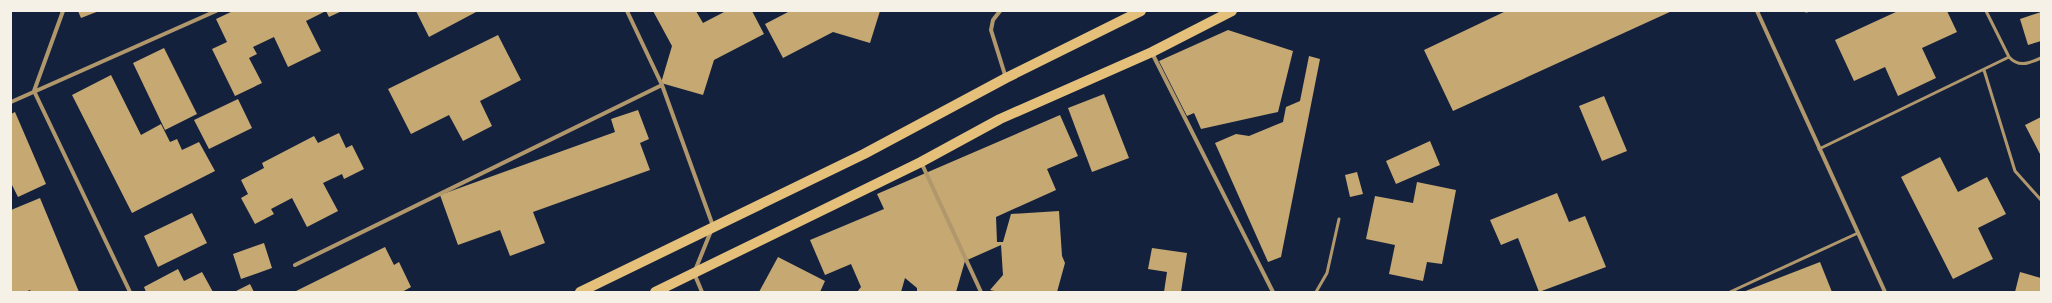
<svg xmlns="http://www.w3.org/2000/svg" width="2052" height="303" font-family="Arial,sans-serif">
	<rect width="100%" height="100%" fill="#14213d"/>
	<path fill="#c6a872" d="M78,11h21l-18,7z
		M233,11h93l-20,10 15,30 -33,16 -14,-30 -21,10 4,7 -8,4 13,25 -27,13 -23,-47 15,-7 -11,-23z
		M326,11h16l-13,6z
		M416,11h62l-49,26z
		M653,11h43l7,12 23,-12h26l12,23 -50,26 -11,35 -42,-12 11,-37z
		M790,11h90l-10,32 -37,-11 -50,26 -18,-34z
		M1506,11h166l-219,100 -29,-61z
		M1898,11h49l10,21 -35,16 14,30 -38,18 -13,-29 -31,14 -19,-41z
		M2041,12v29l-13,4 -8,-26z
		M1228,30l65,21 -15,61 -77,17 -7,-16 -7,3 -28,-55z
		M498,35l23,45 -41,21 12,25 -29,15 -14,-26 -38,19 -23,-45z
		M164,48l33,66 -32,16 -32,-67z
		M1309,56l11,3 -39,198 -13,5 -53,-119 21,-9 13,2 34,-14 3,-15 14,-6z
		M111,75l30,60 20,-11 9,18 7,-3 5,11 17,-8 16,29 -83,42 -60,-118z
		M1104,94l25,64 -37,14 -24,-64z
		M1604,96l23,55 -25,10 -23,-55z
		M238,99l14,29 -43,21 -15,-29z
		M638,110l11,29 -9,4 10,27 -117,42 12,31 -35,13 -10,-26 -42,15 -18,-50 175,-63 -4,-13z
		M15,112l31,72 -28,13 -7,-14v-69z
		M1060,115l18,41 -31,13 9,21 -60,27 1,25h6l8,-28 48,-3 3,45 3,7 -8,29h-58l-9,-2 13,-15 -2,-30 -36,16 -9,31h-39v-4l-12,-10 -4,14h-44l4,-5 -10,-23 -26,11 -15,-35 74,-31 -7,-15z
		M2041,117v39l-16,-31z
		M339,133l7,15 6,-3 12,24 -20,10 -2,-5 -19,9 15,28 -31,16 -15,-29 -21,11 3,5 -19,10 -14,-26 7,-4 -7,-14 23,-12 -2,-5 52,-27 4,7z
		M1430,141l10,24 -44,19 -10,-23z
		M1940,157l18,35 29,-15 19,37 -28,14 15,31 -40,20 -52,-102z
		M1357,172l6,22 -13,3 -5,-22z
		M1417,182l39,8 -14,74 -15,-2 -4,19 -34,-7 6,-29 -29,-6 9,-43 38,7z
		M1557,193l12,29 16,-6 21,51 -67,25 -21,-54 -17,7 -11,-25z
		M40,198l39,94h-48l-1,-2 -5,2h-14v-82z
		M192,213l15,30 -49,24 -14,-31z
		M264,243l8,25 -31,11 -8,-25z
		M385,247l9,18 5,-3 12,25 -9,5h-108z
		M1152,248l35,5 -6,39h-17l3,-20 -19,-3z
		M778,257l47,24 -5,11h-61z
		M1820,262l12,30h-89z
		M178,269l6,12 18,-9 11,20h-67l-2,-5z
		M2020,272l21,6v14h-26z
		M250,284l4,8h-20z"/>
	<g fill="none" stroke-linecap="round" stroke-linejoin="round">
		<path stroke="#b1986c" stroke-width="3" d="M1806,11h1
			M1986,11l23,46c10,11 20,6 32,1
			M1984,70l31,101 26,29
			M1819,149l190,-92
			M1316,292l11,-19 12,-54
			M1730,292l128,-59"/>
		<path stroke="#b1986c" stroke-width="4" d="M63,11l-29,80 96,201
			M627,11l35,74 51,141 -19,47 8,19
			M1000,11l-7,9 -2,10 15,48
			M1757,11l128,281
			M1152,53l121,239
			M11,102l205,-91
			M921,162l60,130
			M295,265l367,-180"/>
		<path stroke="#e5c07b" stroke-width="10" d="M580,292l284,-138 142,-76 135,-67
			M655,292l266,-130 79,-43 152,-67 80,-41"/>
	</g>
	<rect width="2052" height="303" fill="none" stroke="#f6f1e7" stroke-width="24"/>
</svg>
